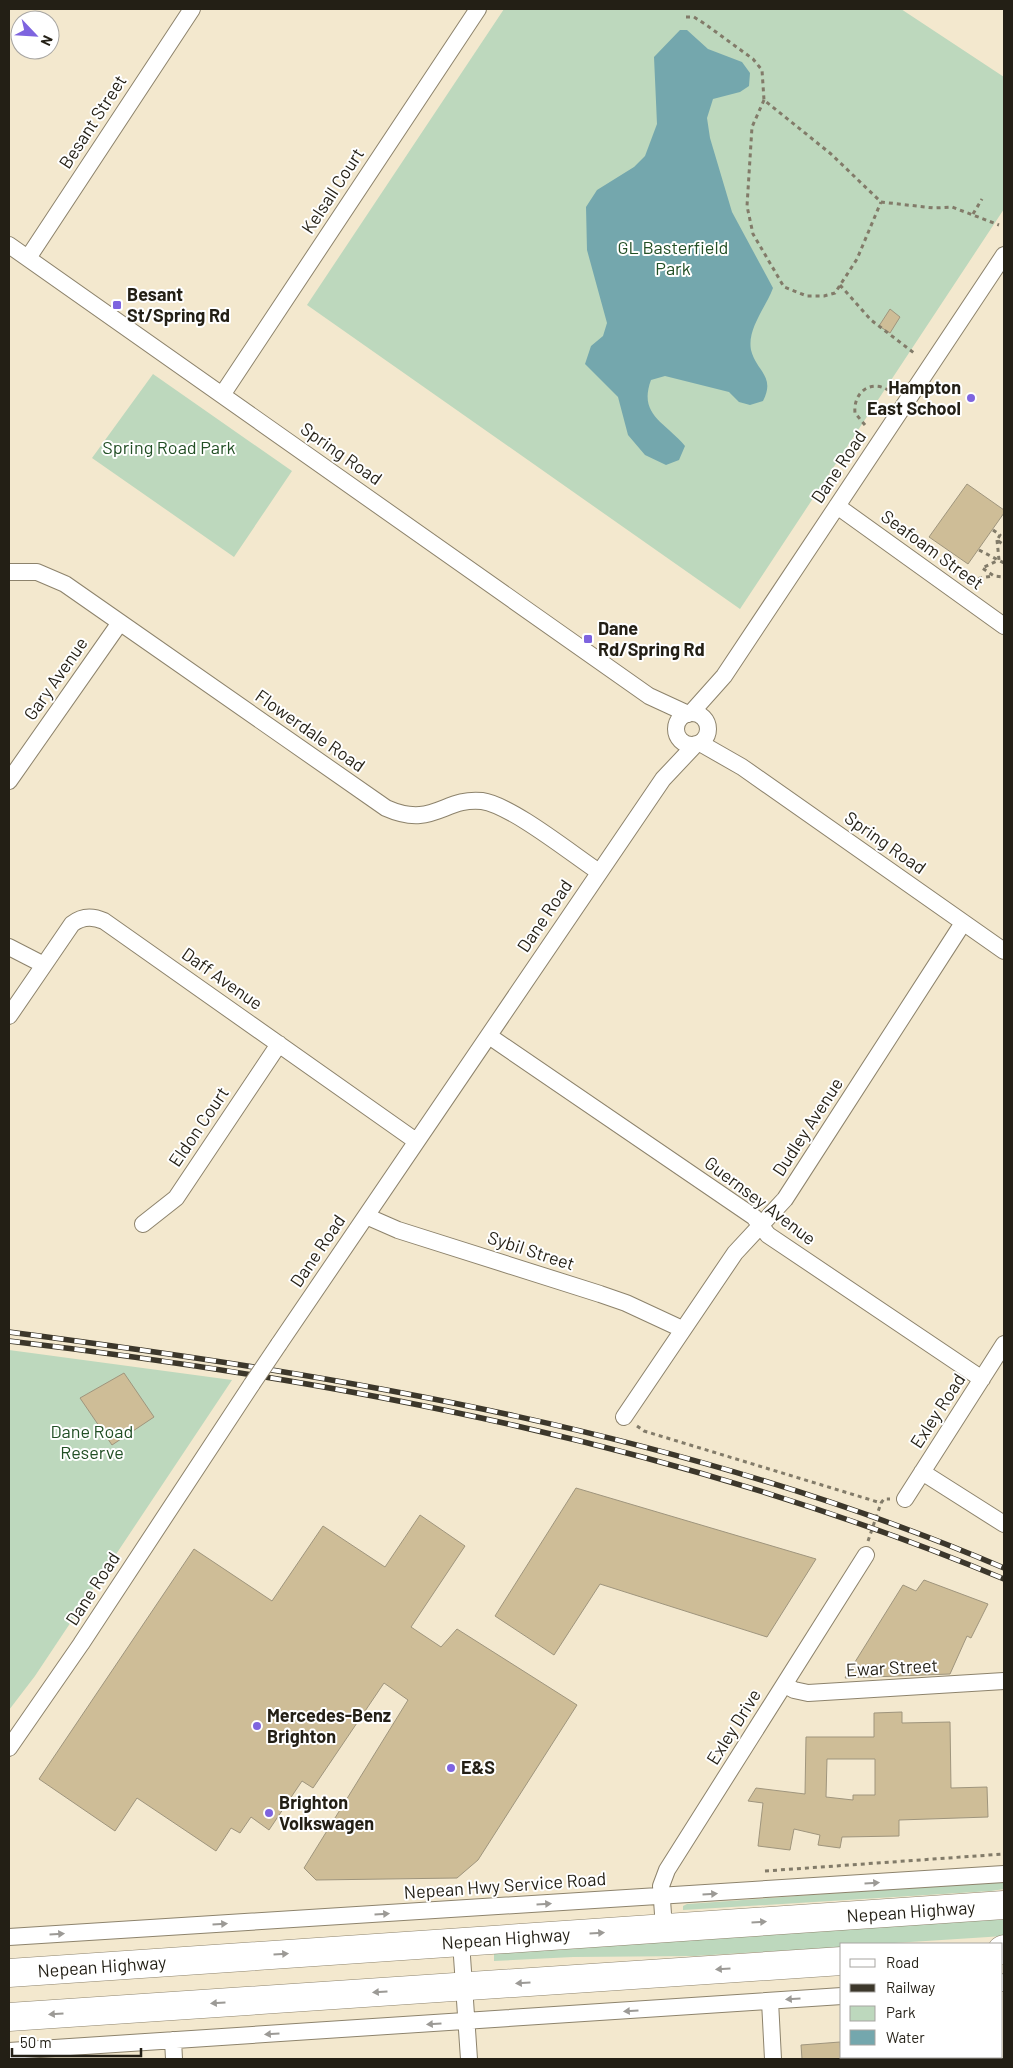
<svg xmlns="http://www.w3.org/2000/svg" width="1013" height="2068" font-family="Barlow,sans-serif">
	<rect width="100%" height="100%" fill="#f3e8ce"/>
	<path fill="#bdd8bd" d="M504,9h397l103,68v132l-264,400 -433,-304z
		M153,374l139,97 -58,86 -142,-99z
		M9,1350l223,30 -197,296 -26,34z
		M1004,1881v8l-13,2 -308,19v-4l4,-2z
		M1004,1919v17l-125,8h-37v3l-147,9 -122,1 -79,4v-7l10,-2z"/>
	<path fill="#74a7ad" d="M680,30h7l21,19 34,13 8,11 -1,13 -9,6 -27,7 -6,19 3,20 22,74 41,76c-7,19 -26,41 -22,62 5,21 25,26 12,51l-13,4 -11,-3 -10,-10 -64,-16 -14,4c-13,35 14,42 34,66l-6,14 -13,5 -21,-10 -17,-20 -10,-38 -33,-33 6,-18 12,-10 4,-13 -20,-73 -1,-43 11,-17 37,-23 11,-11 12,-32 -3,-67z"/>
	<path fill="#cebd97" stroke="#9f957d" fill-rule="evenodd" d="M890,309l10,8 -10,16 -11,-7z
		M967,484l37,26v3l-36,51 -39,-27z
		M124,1373l30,44 -42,28 -32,-47z
		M576,1488l240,71 -49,78 -167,-53 -46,71 -59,-39z
		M420,1515l45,31 -54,81 30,20 16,-18 120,76 -99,155 -21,18 -141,2 -12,-12 104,-168 -24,-17 -71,105 -11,-7 -33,49 -18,-13 -11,16 -9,-5 -15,23 -79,-53 -22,33 -76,-52 155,-230 78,52 51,-75 62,41z
		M924,1580l64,24 -17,34 -4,-2 -17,38 -105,4 58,-93 13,6z
		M902,1712v11l48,-1 1,66 36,-1 1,30 -89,3v16l-57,1 -2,11 -22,-3 2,-10 -26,-6 -4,21 -32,-4 5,-43 -15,-2 8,-13 49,6 1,-57h68v-24zM827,1759h48v36h-22v5l-27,-3z
		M840,2042l1,17h-39l-1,-14z"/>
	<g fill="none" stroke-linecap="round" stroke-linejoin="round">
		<defs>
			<path id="street" d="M9,245l640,451 39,18
				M28,258l164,-249
				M222,395l256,-386
				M837,506l167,120
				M9,572h28l28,12 321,224c47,21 58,-11 96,-7 29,4 90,53 117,71
				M691,713l33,-37 280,-421
				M676 729a16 16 0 1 1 32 0a16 16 0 1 1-32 0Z
				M700,743l42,24 262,184
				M9,781l110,-157
				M9,947l35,18 28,-41c10,-8 21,-8 32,-3l312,220
				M9,1016l35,-51
				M489,1036l265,181 14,18 214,144
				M366,1216l32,14 202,64 26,9 56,26
				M143,1224l33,-26 103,-154
				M279,1344l384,-565 33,-35
				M624,1417l111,-164 50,-54 178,-276
				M922,1472l82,52
				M905,1499l99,-155
				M785,1685l9,5 14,3 196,-12
				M9,1748l72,-104 171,-260
				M664,1928l-3,-42 6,-16 199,-315
				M9,1937l995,-63
				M461,1942l8,117
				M1002,1983l2,-1
				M770,2001l3,58
				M173,2040l1,19
				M9,2051l833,-55"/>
			<path id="highway" d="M1002,1950l2,-1
				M9,1973l995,-68
				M9,2017l833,-56"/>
		</defs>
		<use href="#street" stroke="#8d836c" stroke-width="18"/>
		<use href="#highway" stroke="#8d836c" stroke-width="29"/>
		<path stroke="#827b69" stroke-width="3" stroke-dasharray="4 4" stroke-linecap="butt" d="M686,17h8l11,7 48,35 9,11 2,30 67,54 50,48 53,6 18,-1 47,18
			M764,100l-12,27 -5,79 6,28 31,53 23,9h17l11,-3 22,-34 24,-57
			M973,214l9,-15
			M840,285l31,35 43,33
			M865,425l-10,-12c-2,-20 15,-34 33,-23
			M993,530l7,5 -3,5 7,5
			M997,540l2,20 -17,8 12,8 10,1
			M979,550l25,13
			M973,585l7,-7 13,-2
			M637,1426l7,5 237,72
			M868,1541l13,-38 3,-4h6
			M765,1871l239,-17"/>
		<use href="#street" stroke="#fff" stroke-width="16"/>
		<use href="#highway" stroke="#fff" stroke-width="28"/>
		<defs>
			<path id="rail" d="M9,1332c338,44 679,101 995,236
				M9,1341c338,40 679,106 995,238"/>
		</defs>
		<use href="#rail" stroke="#3c372b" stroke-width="5.5"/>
		<use href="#rail" stroke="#fff" stroke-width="4" stroke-dasharray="11" stroke-linecap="butt"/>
		<defs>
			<path id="street-bridge" d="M252,1384l27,-40"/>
		</defs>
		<use href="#street-bridge" stroke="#8d836c" stroke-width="18" stroke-linecap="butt"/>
		<use href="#street-bridge" stroke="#fff" stroke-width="16"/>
	</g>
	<defs><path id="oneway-solid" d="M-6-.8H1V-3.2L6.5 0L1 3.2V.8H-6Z" transform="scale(1.25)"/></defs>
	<g fill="#9c9a96">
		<use href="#oneway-solid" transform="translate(872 1883) rotate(-4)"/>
		<use href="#oneway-solid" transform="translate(710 1894) rotate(-4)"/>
		<use href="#oneway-solid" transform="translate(544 1904) rotate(-4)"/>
		<use href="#oneway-solid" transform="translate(382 1914) rotate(-4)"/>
		<use href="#oneway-solid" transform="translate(759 1922) rotate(-4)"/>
		<use href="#oneway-solid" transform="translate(220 1924) rotate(-4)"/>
		<use href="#oneway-solid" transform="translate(597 1933) rotate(-4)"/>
		<use href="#oneway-solid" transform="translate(57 1934) rotate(-4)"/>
		<use href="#oneway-solid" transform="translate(281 1954) rotate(-4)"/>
		<use href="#oneway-solid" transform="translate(723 1969) rotate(176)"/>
		<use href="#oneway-solid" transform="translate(523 1983) rotate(176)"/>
		<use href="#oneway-solid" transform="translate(380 1992) rotate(176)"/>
		<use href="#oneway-solid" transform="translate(793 1999) rotate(176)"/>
		<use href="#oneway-solid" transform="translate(218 2003) rotate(176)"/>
		<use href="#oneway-solid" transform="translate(631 2011) rotate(176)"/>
		<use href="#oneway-solid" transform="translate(56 2014) rotate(176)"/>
		<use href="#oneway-solid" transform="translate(434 2024) rotate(176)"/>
		<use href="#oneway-solid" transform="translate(272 2034) rotate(176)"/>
	</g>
	<g fill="#7e64df" stroke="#fff" stroke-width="2">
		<rect x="112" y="300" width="10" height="10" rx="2.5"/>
		<circle cx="971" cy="398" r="5"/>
		<rect x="583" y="634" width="10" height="10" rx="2.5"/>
		<circle cx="257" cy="1726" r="5"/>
		<circle cx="451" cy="1768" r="5"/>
		<circle cx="269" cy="1813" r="5"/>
	</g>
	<g text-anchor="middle" stroke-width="4" stroke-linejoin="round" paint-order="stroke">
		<g font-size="18" fill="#231f15" stroke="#fff">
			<text transform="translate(93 122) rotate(-57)" y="6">Besant Street</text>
			<text transform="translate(333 191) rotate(-57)" y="6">Kelsall Court</text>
			<text transform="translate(341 454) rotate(35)" y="6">Spring Road</text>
			<text transform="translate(839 467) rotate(-56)" y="6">Dane Road</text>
			<text transform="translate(932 550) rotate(36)" y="6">Seafoam Street</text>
			<text transform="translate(56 679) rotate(-55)" y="6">Gary Avenue</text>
			<text transform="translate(310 731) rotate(35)" y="6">Flowerdale Road</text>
			<text transform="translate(885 843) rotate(35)" y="6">Spring Road</text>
			<text transform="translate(545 916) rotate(-56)" y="6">Dane Road</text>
			<text transform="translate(222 979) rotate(35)" y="6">Daff Avenue</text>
			<text transform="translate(199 1127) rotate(-56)" y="6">Eldon Court</text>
			<text transform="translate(808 1127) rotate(-57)" y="6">Dudley Avenue</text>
			<text transform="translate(760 1201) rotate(37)" y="6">Guernsey Avenue</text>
			<text transform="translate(318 1251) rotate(-56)" y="6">Dane Road</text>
			<text transform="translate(531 1251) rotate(18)" y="6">Sybil Street</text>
			<text transform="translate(938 1411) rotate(-57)" y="6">Exley Road</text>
			<text transform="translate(93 1589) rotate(-57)" y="6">Dane Road</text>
			<text transform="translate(892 1668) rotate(-3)" y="6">Ewar Street</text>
			<text transform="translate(734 1727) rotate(-58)" y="6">Exley Drive</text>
			<text transform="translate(505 1886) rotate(-4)" y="6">Nepean Hwy Service Road</text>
			<text transform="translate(911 1912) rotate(-4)" y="6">Nepean Highway</text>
			<text transform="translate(506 1939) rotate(-4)" y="6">Nepean Highway</text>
			<text transform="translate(102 1967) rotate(-4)" y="6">Nepean Highway</text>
		</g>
		<g font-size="18" fill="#224f25" stroke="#fff">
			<text x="673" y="254">GL Basterfield<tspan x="673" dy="21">Park</tspan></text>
			<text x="169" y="454">Spring Road Park</text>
			<text x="92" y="1438">Dane Road<tspan x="92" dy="21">Reserve</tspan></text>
		</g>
		<g font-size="18" font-weight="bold" fill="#231f15" stroke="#fff" text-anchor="start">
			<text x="127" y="301">Besant<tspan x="127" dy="21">St/Spring Rd</tspan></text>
			<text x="961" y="394" text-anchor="end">Hampton<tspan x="961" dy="21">East School</tspan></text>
			<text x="598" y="635">Dane<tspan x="598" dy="21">Rd/Spring Rd</tspan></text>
			<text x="267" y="1722">Mercedes-Benz<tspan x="267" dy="21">Brighton</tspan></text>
			<text x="461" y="1774">E&amp;S</text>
			<text x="279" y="1809">Brighton<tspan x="279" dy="21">Volkswagen</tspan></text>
		</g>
	</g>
	<rect width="1013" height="2068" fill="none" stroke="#231f15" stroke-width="20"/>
	<rect x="840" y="1943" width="162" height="115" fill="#ffffff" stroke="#a7a5a1"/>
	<rect x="850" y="1959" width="25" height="8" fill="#ffffff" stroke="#a7a5a1"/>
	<text x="886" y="1968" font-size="15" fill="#231f15">Road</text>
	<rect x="850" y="1984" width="25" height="8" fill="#3c372b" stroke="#a7a5a1"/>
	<text x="886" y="1993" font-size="15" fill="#231f15">Railway</text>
	<rect x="850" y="2006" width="25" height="15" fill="#bdd8bd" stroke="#a7a5a1"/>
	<text x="886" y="2018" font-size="15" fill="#231f15">Park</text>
	<rect x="850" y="2030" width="25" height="15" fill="#74a7ad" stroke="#a7a5a1"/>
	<text x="886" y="2043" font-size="15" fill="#231f15">Water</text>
	<g transform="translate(35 35) rotate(115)"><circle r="24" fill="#ffffff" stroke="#a7a5a1"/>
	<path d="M0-4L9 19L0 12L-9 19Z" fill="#7e64df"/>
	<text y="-8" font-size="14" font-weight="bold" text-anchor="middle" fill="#231f15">N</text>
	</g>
	<path d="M12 2048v8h129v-8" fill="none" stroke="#231f15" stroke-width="2.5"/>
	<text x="20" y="2048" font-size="15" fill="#231f15" stroke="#ffffff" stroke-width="4" paint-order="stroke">50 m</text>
</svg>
